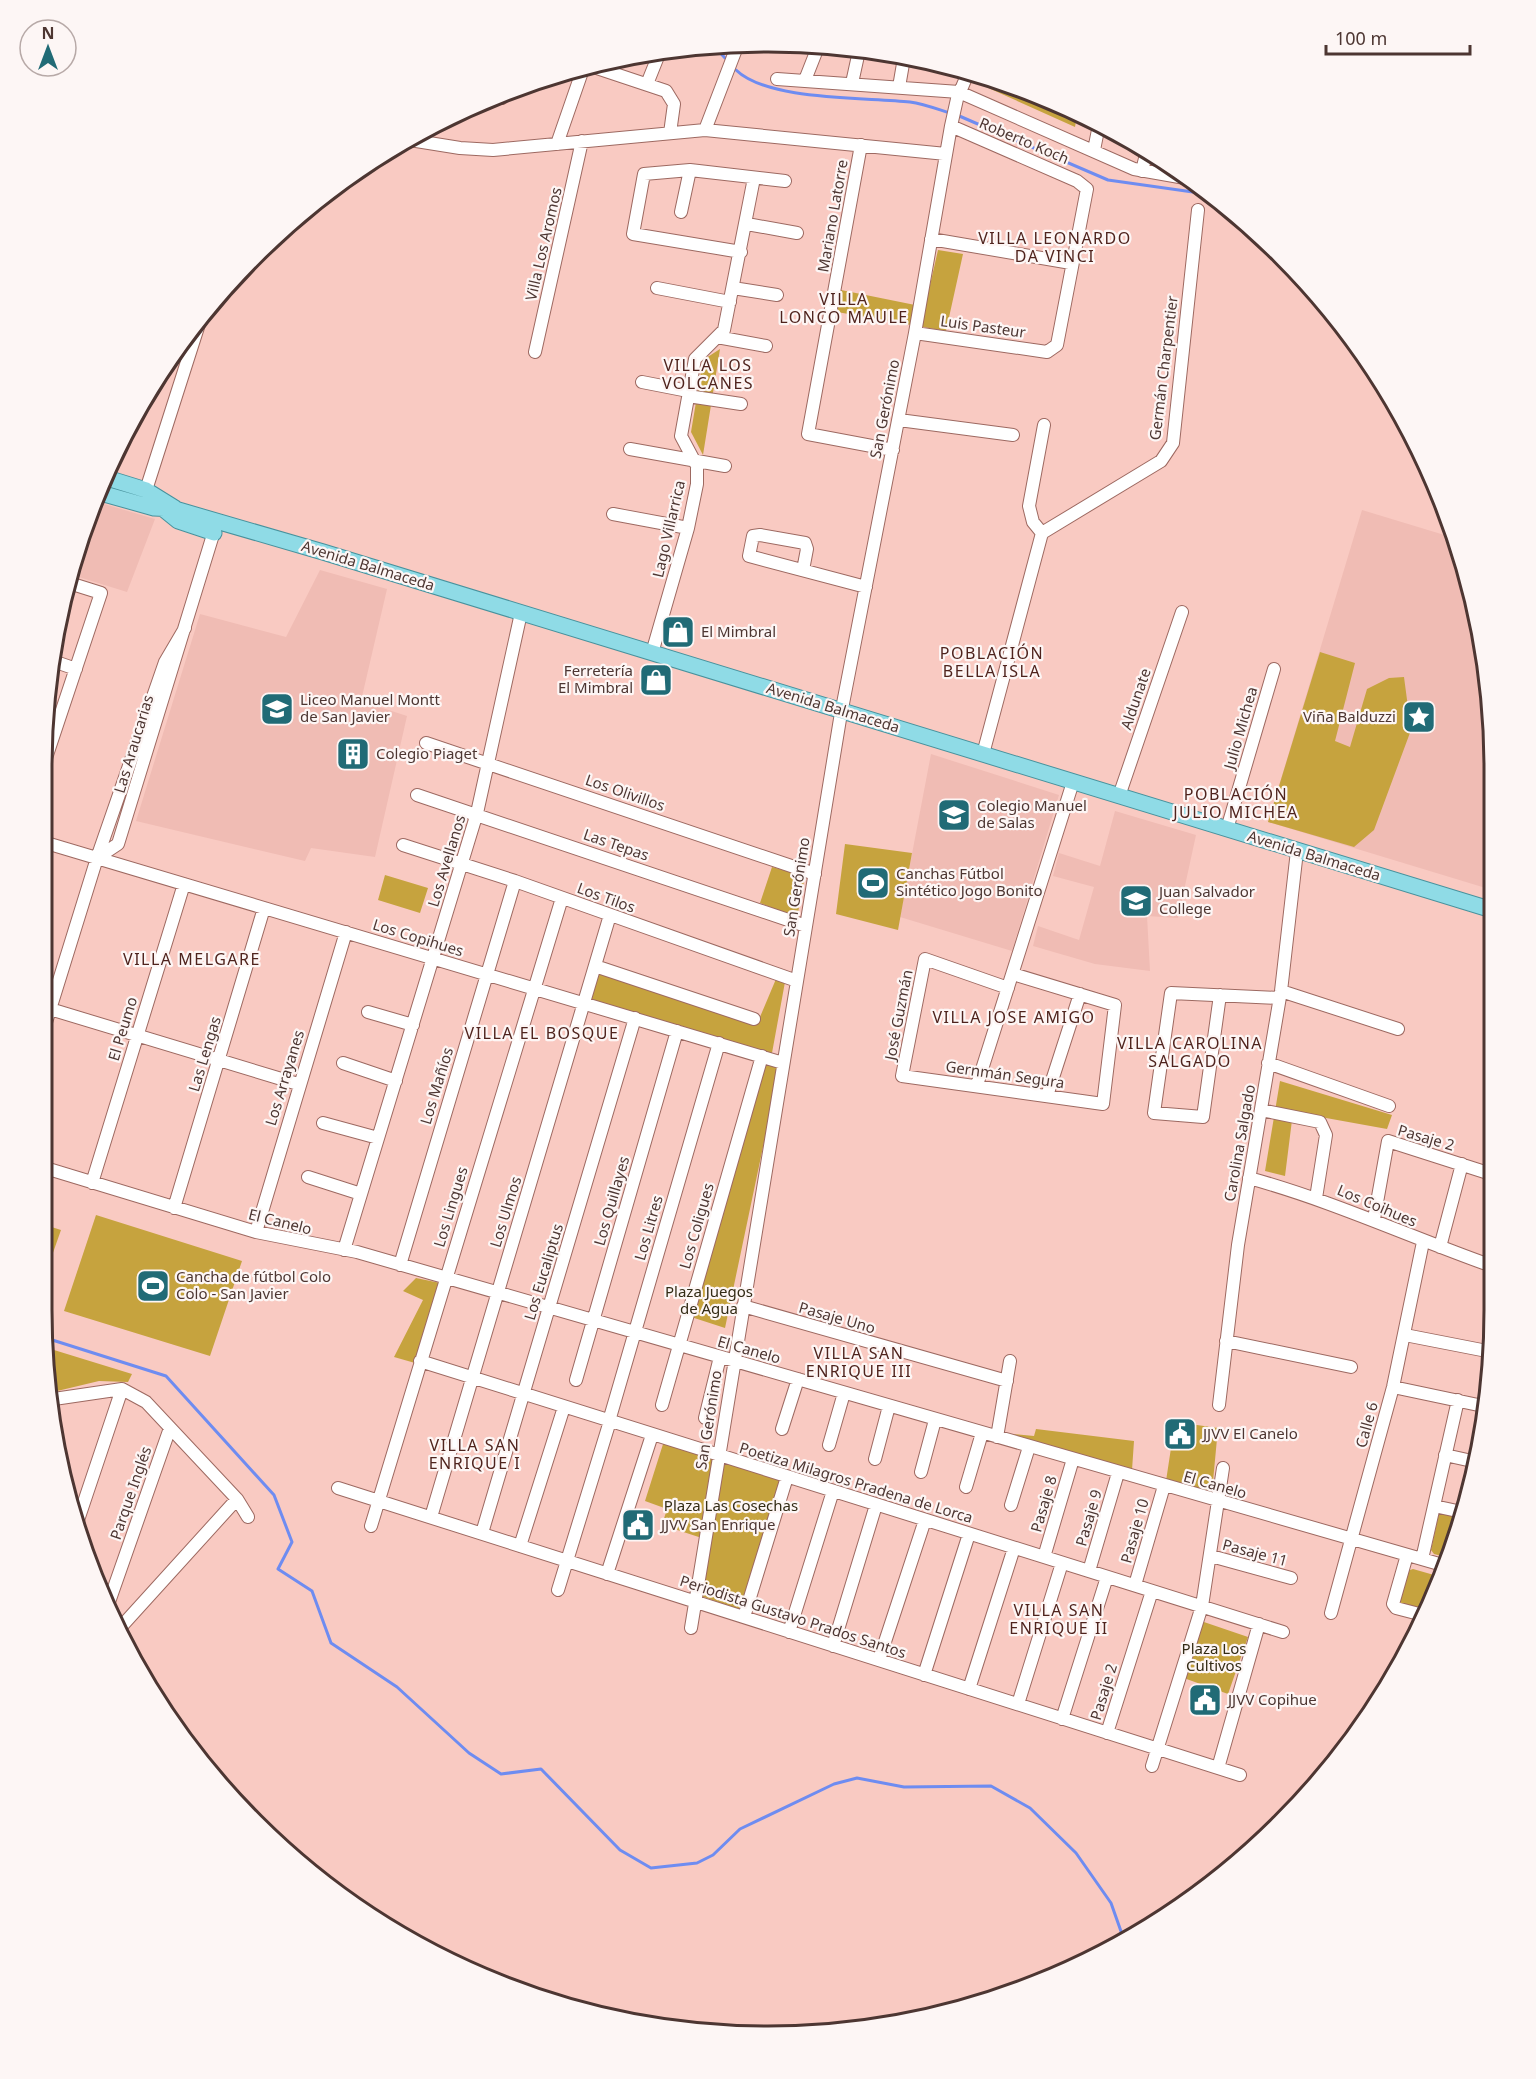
<svg xmlns="http://www.w3.org/2000/svg" width="1536" height="2079" font-family="'Noto Sans',sans-serif">
	<rect width="100%" height="100%" fill="#f9cac2"/>
	<path fill="#f0bcb4" d="M94,501l61,18 -28,73 -58,-18z
		M1362,510l89,27 37,136 1,216 -221,-67z
		M320,570l67,19 -26,112 46,15 -32,141 -64,-9 -6,13 -169,-40 64,-207 86,23z
		M931,754l128,41 -47,156 -112,-34z
		M1115,811l81,24 -18,83 -31,-2 3,55 -55,-7 -62,-18 5,-20 41,14 15,-53 -41,-11 6,-23 41,13z"/>
	<path fill="#c6a33e" d="M977,75l25,6 75,34 -2,12 -100,-45z
		M938,250l25,4 -17,77 -109,-19 4,-22 84,17z
		M720,349l-17,106 -12,-23 12,-72z
		M1320,652l35,11 -20,78 15,6 17,-58 22,-11 15,-1 7,53 -37,100 -20,17 -86,-25z
		M845,844l67,9 -14,77 -62,-16z
		M772,867l33,9 -8,42 -37,-15z
		M385,875l43,13 -8,25 -42,-13z
		M591,968l166,56 19,-45 9,3 -13,71 -193,-54z
		M759,1061l21,5 -55,262 -43,-14z
		M1280,1081l112,34 -5,14 -94,-17 -8,64 -20,-5z
		M96,1215l146,46 -32,95 -146,-45z
		M42,1224l19,6 -19,54z
		M416,1278l24,5 -25,80 -21,-6 29,-57 -20,-9z
		M47,1347l7,3 78,24 -4,8 -29,-1 -46,11z
		M1190,1424l28,4 -6,64 -46,-11 5,-33h17z
		M1036,1429l98,12 -2,29 -120,-36 22,2z
		M664,1441l118,39 -39,131 -42,-15 10,-55 -49,-16 5,-16 -22,-8z
		M1443,1511l18,5 -5,28 -7,14 -15,-4 -3,-4 8,-37z
		M1413,1569l28,8 -15,33 -24,-6 -3,-5 8,-28z
		M1201,1621l47,16 -20,57 -47,-17z"/>
	<g fill="none" stroke-linecap="round" stroke-linejoin="round">
		<path stroke="#6e8cf1" stroke-width="3" d="M713,45l12,13
			M736,70c32,31 129,27 174,32 14,2 27,7 40,11
			M957,115l151,65 99,14
			M46,1338l120,38 108,119 18,47 -14,27 34,22 19,52 66,44 72,66 32,21 40,-5 79,81 31,18 46,-5 16,-8 27,-26 94,-45 23,-6 47,9 87,-1 39,22 46,45 35,50 12,34"/>
		<defs>
			<path id="minor" d="M588,65l78,26 8,13 -4,29
				M777,79l182,13 175,77 51,9
				M805,80l13,-33
				M852,83l7,-32
				M647,84l12,-30
				M899,87l5,-29
				M502,98l1,-2
				M705,130l33,-86
				M410,140l50,8 33,2 212,-20 241,24
				M557,144l27,-78
				M861,145l-53,289 85,16
				M1094,150l5,-25
				M1142,171l5,-21
				M681,212l9,-42
				M747,224l50,9
				M931,239l140,24
				M741,252l-108,-18 11,-60 46,-4 95,11
				M657,288l73,14
				M733,288l44,7
				M915,333l132,19 10,-7 30,-156 -10,-8 -126,-55
				M717,337l49,9
				M535,352l47,-211
				M642,382l46,9
				M688,396l53,8
				M899,420l114,15
				M630,449l95,17
				M146,490l54,-169
				M613,514l75,14
				M1042,533l119,-72 12,-18 25,-233
				M1042,533l-9,-11 -4,-16 15,-81
				M803,570l4,-21 -2,-6 -45,-8 -7,1 -4,20 117,31
				M652,653l36,-125 9,-44v-18l-16,-30 14,-77 29,-29 30,-152
				M53,661l23,8
				M426,743l389,131
				M983,754l59,-221
				M43,767l58,-174 -35,-11
				M417,795l389,131
				M1119,796l63,-184
				M1227,829l47,-160
				M43,842l740,221
				M403,845l112,36 282,100
				M97,858l21,-14 98,-319
				M595,966l159,53
				M1008,988l-83,-29 -23,117 201,28 12,-99 -102,-31
				M1281,991l117,38
				M1220,995l-17,122 -49,-4 17,-120 108,5
				M50,1009l248,75
				M368,1012l45,13
				M43,1032l54,-174 68,-196 20,-34
				M343,1063l53,18
				M1268,1063l121,43
				M977,1085l96,-303
				M1047,1096l33,-102
				M1261,1110l59,12 6,13 -10,63
				M323,1123l55,15
				M42,1167l214,65 101,20 1089,314
				M308,1177l53,17
				M1249,1178c84,23 161,59 243,88
				M92,1183l92,-299
				M174,1208l90,-300
				M1374,1219l14,-78 103,33
				M256,1232l90,-300
				M1440,1247l22,-83
				M344,1250l133,-437 44,-200
				M400,1265l115,-384
				M743,1306l264,75
				M1405,1335l87,17
				M1226,1341l125,26
				M420,1361l863,271
				M576,1380l101,-349
				M1393,1387l90,19
				M54,1399l68,-10 24,13 91,97 11,18
				M662,1405l100,-349
				M1219,1405l19,-160 43,-254 16,-140
				M705,1418l15,-61
				M609,1421l110,-378
				M782,1429l16,-50
				M997,1437l13,-76
				M829,1445l15,-52
				M1445,1455l27,6
				M875,1459l14,-53
				M921,1472l14,-52
				M966,1487l16,-54
				M338,1488l902,287
				M1011,1505l18,-58
				M1434,1506l28,6
				M431,1517l179,-602
				M77,1523l45,-134
				M371,1526l191,-628
				M482,1533l153,-515
				M520,1546l44,-139
				M1407,1555l-14,49 3,4 27,7
				M1211,1556l80,22
				M1044,1557l29,-98
				M1422,1559l36,-159
				M1089,1571l29,-98
				M607,1574l45,-139
				M1135,1585l29,-99
				M558,1590l52,-169
				M109,1602l61,-174
				M1331,1613l62,-226 30,-145
				M744,1617l43,-140
				M120,1628l117,-129
				M691,1628l149,-909 75,-386 36,-207 6,-27 11,-26
				M789,1632l44,-141
				M833,1646l43,-141
				M879,1660l46,-140
				M924,1675l45,-141
				M969,1689l45,-141
				M1018,1704l44,-141
				M1062,1719l45,-142
				M1107,1733l45,-142
				M1152,1766l50,-160 21,-138
				M1218,1768l41,-144"/>
			<path id="major" d="M104,477l42,13 29,18
				M97,492l57,16 21,1 148,43 1166,357
				M162,508l16,13 36,12"/>
		</defs>
		<use href="#minor" stroke="#9d6961" stroke-width="14"/>
		<use href="#major" stroke="#48929d" stroke-width="17"/>
		<use href="#minor" stroke="#fff" stroke-width="12"/>
		<use href="#major" stroke="#8fdbe6" stroke-width="15"/>
	</g>
	<defs>
		<symbol id="shop-square" viewBox="-11 -11 22 22"><rect x="-9" y="-9" width="18" height="18" rx="4" fill="#216b76" stroke="#fdf6f5"/><path d="M-5-2.5h2.3a2.7 3.5 0 0 1 5.4 0H5L5.5 6h-11ZM-1.5-2.5h3a1.5 2.3 0 0 0-3 0Z" fill="#fff"/></symbol>
		<symbol id="school-square" viewBox="-11 -11 22 22"><rect x="-9" y="-9" width="18" height="18" rx="4" fill="#216b76" stroke="#fdf6f5"/><path d="M0-5L7-2L0 1L-7-2ZM-4 1L0 2.5L4 1V4Q0 6-4 4Z" fill="#fff"/></symbol>
		<symbol id="sight-square" viewBox="-11 -11 22 22"><rect x="-9" y="-9" width="18" height="18" rx="4" fill="#216b76" stroke="#fdf6f5"/><path d="M0-6L1.8-2.2L6-1.7L2.9 1.2L3.7 5.4L0 3.3L-3.7 5.4L-2.9 1.2L-6-1.7L-1.8-2.2Z" fill="#fff"/></symbol>
		<symbol id="building-square" viewBox="-11 -11 22 22"><rect x="-9" y="-9" width="18" height="18" rx="4" fill="#216b76" stroke="#fdf6f5"/><path d="M-4-6H4V6H1V3H-1V6H-4ZM-2.5-4.3h1.7v1.8h-1.7ZM.8-4.3h1.7v1.8H.8ZM-2.5-1h1.7V.8h-1.7ZM.8-1h1.7V.8H.8Z" fill="#fff"/></symbol>
		<symbol id="stadium-square" viewBox="-11 -11 22 22"><rect x="-9" y="-9" width="18" height="18" rx="4" fill="#216b76" stroke="#fdf6f5"/><path d="M0-5a6.5 5 0 1 0 0 10a6.5 5 0 1 0 0-10ZM-3.5-1.8h7v3.6h-7Z" fill="#fff"/></symbol>
		<symbol id="civic-square" viewBox="-11 -11 22 22"><rect x="-9" y="-9" width="18" height="18" rx="4" fill="#216b76" stroke="#fdf6f5"/><path d="M-.6-6.5H3V-4.5H.6V-3L4-1V1h2V6H-6V1h2V-1L-.6-3ZM-1.2 2.5V6h2.4V2.5Z" fill="#fff"/></symbol>
	</defs>
	<g fill-rule="evenodd">
		<use href="#shop-square" x="659" y="613" width="38" height="38"/>
		<use href="#shop-square" x="637" y="661" width="38" height="38"/>
		<use href="#school-square" x="258" y="690" width="38" height="38"/>
		<use href="#sight-square" x="1400" y="698" width="38" height="38"/>
		<use href="#building-square" x="334" y="735" width="38" height="38"/>
		<use href="#school-square" x="935" y="796" width="38" height="38"/>
		<use href="#stadium-square" x="854" y="864" width="38" height="38"/>
		<use href="#school-square" x="1117" y="882" width="38" height="38"/>
		<use href="#stadium-square" x="134" y="1267" width="38" height="38"/>
		<use href="#civic-square" x="1161" y="1415" width="38" height="38"/>
		<use href="#civic-square" x="619" y="1506" width="38" height="38"/>
		<use href="#civic-square" x="1186" y="1681" width="38" height="38"/>
	</g>
	<g text-anchor="middle" stroke-width="4.5" stroke-linejoin="round" paint-order="stroke">
		<g font-size="15" fill="#4d3632" stroke="#fdf6f5">
			<text transform="translate(1024 141) rotate(23)" y="5">Roberto Koch</text>
			<text transform="translate(833 216) rotate(-80)" y="5">Mariano Latorre</text>
			<text transform="translate(544 244) rotate(-77)" y="5">Villa Los Aromos</text>
			<text transform="translate(983 327) rotate(8)" y="5">Luis Pasteur</text>
			<text transform="translate(1164 368) rotate(-83)" y="5">Germán Charpentier</text>
			<text transform="translate(885 409) rotate(-79)" y="5">San Gerónimo</text>
			<text transform="translate(669 529) rotate(-77)" y="5">Lago Villarrica</text>
			<text transform="translate(368 566) rotate(17)" y="5">Avenida Balmaceda</text>
			<text transform="translate(1136 699) rotate(-71)" y="5">Aldunate</text>
			<text transform="translate(833 708) rotate(17)" y="5">Avenida Balmaceda</text>
			<text transform="translate(1241 728) rotate(-74)" y="5">Julio Michea</text>
			<text transform="translate(134 744) rotate(-73)" y="5">Las Araucarias</text>
			<text transform="translate(625 793) rotate(19)" y="5">Los Olivillos</text>
			<text transform="translate(616 845) rotate(19)" y="5">Las Tepas</text>
			<text transform="translate(1314 856) rotate(17)" y="5">Avenida Balmaceda</text>
			<text transform="translate(447 861) rotate(-73)" y="5">Los Avellanos</text>
			<text transform="translate(797 887) rotate(-81)" y="5">San Gerónimo</text>
			<text transform="translate(606 898) rotate(20)" y="5">Los Tilos</text>
			<text transform="translate(418 938) rotate(17)" y="5">Los Copihues</text>
			<text transform="translate(899 1015) rotate(-79)" y="5">José Guzmán</text>
			<text transform="translate(123 1029) rotate(-73)" y="5">El Peumo</text>
			<text transform="translate(205 1054) rotate(-73)" y="5">Las Lengas</text>
			<text transform="translate(1005 1075) rotate(8)" y="5">Gernmán Segura</text>
			<text transform="translate(285 1078) rotate(-73)" y="5">Los Arrayanes</text>
			<text transform="translate(437 1086) rotate(-73)" y="5">Los Mañíos</text>
			<text transform="translate(1426 1138) rotate(16)" y="5">Pasaje 2</text>
			<text transform="translate(1240 1143) rotate(-80)" y="5">Carolina Salgado</text>
			<text transform="translate(612 1201) rotate(-74)" y="5">Los Quillayes</text>
			<text transform="translate(1377 1206) rotate(23)" y="5">Los Coihues</text>
			<text transform="translate(451 1207) rotate(-73)" y="5">Los Lingues</text>
			<text transform="translate(506 1212) rotate(-73)" y="5">Los Ulmos</text>
			<text transform="translate(280 1222) rotate(14)" y="5">El Canelo</text>
			<text transform="translate(697 1226) rotate(-74)" y="5">Los Coligues</text>
			<text transform="translate(649 1228) rotate(-74)" y="5">Los Litres</text>
			<text transform="translate(544 1272) rotate(-73)" y="5">Los Eucaliptus</text>
			<text transform="translate(837 1318) rotate(16)" y="5">Pasaje Uno</text>
			<text transform="translate(749 1350) rotate(16)" y="5">El Canelo</text>
			<text transform="translate(709 1420) rotate(-81)" y="5">San Gerónimo</text>
			<text transform="translate(1367 1425) rotate(-75)" y="5">Calle 6</text>
			<text transform="translate(856 1483) rotate(17)" y="5">Poetiza Milagros Pradena de Lorca</text>
			<text transform="translate(1215 1485) rotate(16)" y="5">El Canelo</text>
			<text transform="translate(131 1493) rotate(-71)" y="5">Parque Inglés</text>
			<text transform="translate(1044 1504) rotate(-74)" y="5">Pasaje 8</text>
			<text transform="translate(1089 1518) rotate(-74)" y="5">Pasaje 9</text>
			<text transform="translate(1135 1531) rotate(-74)" y="5">Pasaje 10</text>
			<text transform="translate(1255 1553) rotate(15)" y="5">Pasaje 11</text>
			<text transform="translate(793 1617) rotate(18)" y="5">Periodista Gustavo Prados Santos</text>
			<text transform="translate(1104 1692) rotate(-73)" y="5">Pasaje 2</text>
		</g>
		<g font-size="15" fill="#4d3632" stroke="#fdf6f5" text-anchor="start">
			<text x="701" y="637">El Mimbral</text>
			<text x="633" y="676" text-anchor="end">Ferretería<tspan x="633" dy="17">El Mimbral</tspan></text>
			<text x="300" y="705">Liceo Manuel Montt<tspan x="300" dy="17">de San Javier</tspan></text>
			<text x="1396" y="722" text-anchor="end">Viña Balduzzi</text>
			<text x="376" y="759">Colegio Piaget</text>
			<text x="977" y="811">Colegio Manuel<tspan x="977" dy="17">de Salas</tspan></text>
			<text x="896" y="879">Canchas Fútbol<tspan x="896" dy="17">Sintético Jogo Bonito</tspan></text>
			<text x="1159" y="897">Juan Salvador<tspan x="1159" dy="17">College</tspan></text>
			<text x="176" y="1282">Cancha de fútbol Colo<tspan x="176" dy="17">Colo - San Javier</tspan></text>
			<text x="1203" y="1439">JJVV El Canelo</text>
			<text x="661" y="1530">JJVV San Enrique</text>
			<text x="1228" y="1705">JJVV Copihue</text>
		</g>
		<g font-size="15" fill="#332b15" stroke="#fdf6f5">
			<text x="709" y="1297">Plaza Juegos<tspan x="709" dy="17">de Agua</tspan></text>
			<text x="731" y="1511">Plaza Las Cosechas</text>
			<text x="1214" y="1654">Plaza Los<tspan x="1214" dy="17">Cultivos</tspan></text>
		</g>
		<g font-size="16" letter-spacing="1.5" fill="#4f231d" stroke="#fdf6f5">
			<text x="1055" y="244">VILLA LEONARDO<tspan x="1055" dy="18">DA VINCI</tspan></text>
			<text x="844" y="305">VILLA<tspan x="844" dy="18">LONCO MAULE</tspan></text>
			<text x="708" y="371">VILLA LOS<tspan x="708" dy="18">VOLCANES</tspan></text>
			<text x="992" y="659">POBLACIÓN<tspan x="992" dy="18">BELLA ISLA</tspan></text>
			<text x="1236" y="800">POBLACIÓN<tspan x="1236" dy="18">JULIO MICHEA</tspan></text>
			<text x="192" y="965">VILLA MELGARE</text>
			<text x="1014" y="1023">VILLA JOSE AMIGO</text>
			<text x="542" y="1039">VILLA EL BOSQUE</text>
			<text x="1190" y="1049">VILLA CAROLINA<tspan x="1190" dy="18">SALGADO</tspan></text>
			<text x="859" y="1359">VILLA SAN<tspan x="859" dy="18">ENRIQUE III</tspan></text>
			<text x="475" y="1451">VILLA SAN<tspan x="475" dy="18">ENRIQUE I</tspan></text>
			<text x="1059" y="1616">VILLA SAN<tspan x="1059" dy="18">ENRIQUE II</tspan></text>
		</g>
	</g>
	<path d="M0 0H1536V2079H0ZM768 52H768A716 716 0 0 1 1484 768V1310A716 716 0 0 1 768 2026H768A716 716 0 0 1 52 1310V768A716 716 0 0 1 768 52Z" fill="#fdf6f5" fill-rule="evenodd"/>
	<path fill="none" stroke="#4d3632" stroke-width="3" d="M768 52H768A716 716 0 0 1 1484 768V1310A716 716 0 0 1 768 2026H768A716 716 0 0 1 52 1310V768A716 716 0 0 1 768 52Z"/>
	<g transform="translate(48 48)"><circle r="28" fill="#fdf6f5" stroke="#b7a9a7" stroke-width="1.5"/>
	<path d="M0-4.5L10 22L0 15L-10 22Z" fill="#216b76"/>
	<text y="-9" font-size="16" font-weight="bold" text-anchor="middle" fill="#4d3632">N</text>
	</g>
	<path d="M1326 45v9h144v-9" fill="none" stroke="#4d3632" stroke-width="3"/>
	<text x="1335" y="45" font-size="18" fill="#4d3632" stroke="#fdf6f5" stroke-width="4.5" paint-order="stroke">100 m</text>
</svg>
